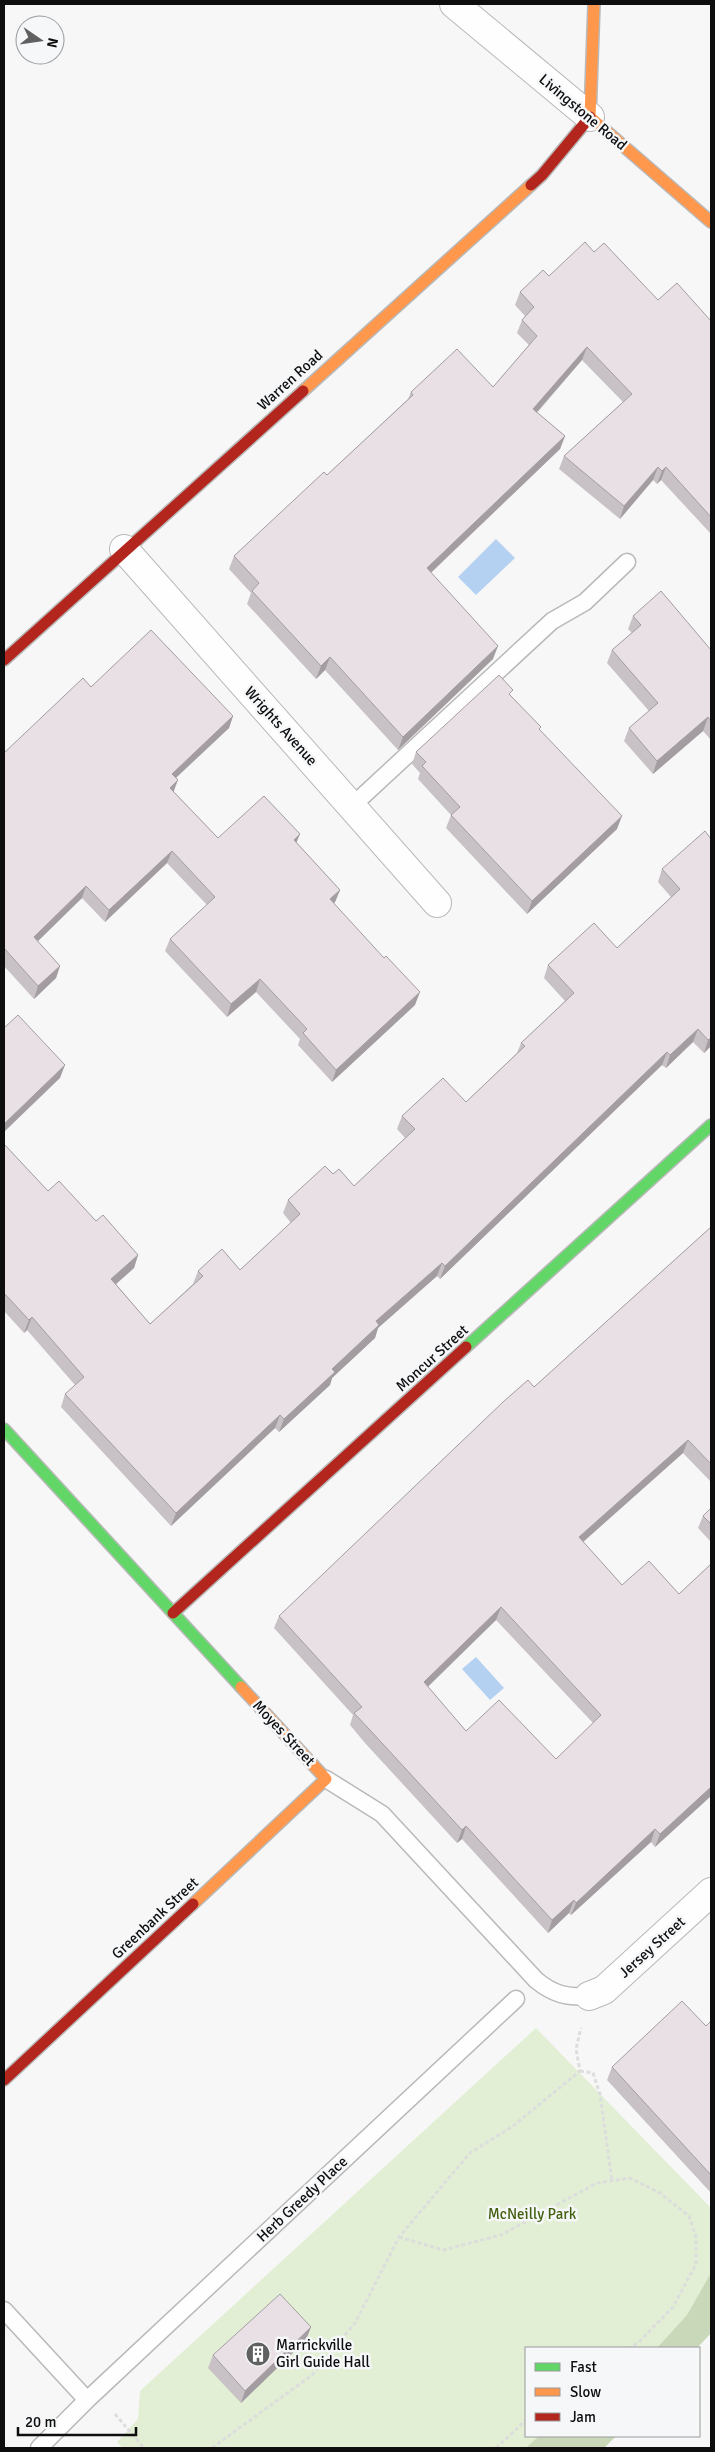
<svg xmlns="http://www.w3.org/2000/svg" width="715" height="2452" font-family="Signika,sans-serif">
	<rect width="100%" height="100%" fill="#f7f7f7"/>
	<path fill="#e2efd4" d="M536,2028l175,180v125l-14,15h-171v88h90l-12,12h-481l-6,-6 21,-23 2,-28z"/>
	<path fill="#cad8ba" d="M711,2273v60l-14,15h-40l30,-33z
		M539,2436h77l-12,12h-78z"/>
	<path fill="#b4d1f2" d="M496,539l19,19 -39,37 -18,-18z
		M476,1657l28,31 -14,12 -28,-31z"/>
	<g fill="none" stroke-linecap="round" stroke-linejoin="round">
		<defs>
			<path id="lane" d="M352,806l200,-185 33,-19 42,-40
				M326,1779l56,35 154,166c17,14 31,18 53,16
				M4,2310l83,90
				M39,2448l48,-48 429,-401"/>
			<path id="street" d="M454,4l136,113
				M124,549l313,354
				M589,1996l15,-6 107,-98"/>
			<path id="fast" d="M466,1347l245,-222
				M4,1429l237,258"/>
			<path id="slow" d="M590,117l121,105
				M590,117l4,-113
				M303,391l228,-206
				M193,1904l133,-125 -85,-92"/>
			<path id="jam" d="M531,185l11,-10 48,-58
				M4,660l299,-269
				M173,1613l293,-266
				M4,2080l189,-176"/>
		</defs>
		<use href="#lane" stroke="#b9b9b9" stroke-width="19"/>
		<use href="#street" stroke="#b9b9b9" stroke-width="30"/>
		<use href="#fast" stroke="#b9b9b9" stroke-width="14"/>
		<use href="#slow" stroke="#b9b9b9" stroke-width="14"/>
		<use href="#jam" stroke="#b9b9b9" stroke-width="14"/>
		<path stroke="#dcdddd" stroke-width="3" stroke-dasharray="4 2.5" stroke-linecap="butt" d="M580,2071l13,2 7,21 12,87
			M399,2237l44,13 58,-15 96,-52 33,-5 30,15 29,23 7,21v27l-23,43 -34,35 -9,6
			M115,2414l29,34
			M212,2448l100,-73 43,-52 44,-86 71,-84 43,-27 67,-55 -4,-22 5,-21
			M496,2448l30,-28"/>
		<use href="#lane" stroke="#fefefe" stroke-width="16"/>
		<use href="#street" stroke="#fefefe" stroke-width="28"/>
		<use href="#fast" stroke="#63d668" stroke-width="11"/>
		<use href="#slow" stroke="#ff974d" stroke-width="11"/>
		<use href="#jam" stroke="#b3261e" stroke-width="11"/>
	</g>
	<path fill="#c8c1c6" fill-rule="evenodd" d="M594,252l64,48 53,21v213l-50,-54 -4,4 -4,-4 -33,39 -61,-50 5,-13 59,-54 -41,-42 -45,53 28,23 -5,13 -129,124 62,86 -95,91 -73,-80 -9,9 -69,-75 4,-11 -22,-24 5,-13 93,-81 81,-76 3,-7 82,-5 36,-42 -12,-12 5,-13 3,-4 -10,-11 5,-13 29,-16z
		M633,616l78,34v90l-8,-9 -50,43 -29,-33 5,-13 20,-17 -42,-48 5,-13 20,-17 -4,-4z
		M91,687l142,29 -4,12 -53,50 -2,14 44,46 79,5 43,47 -5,12 -1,2 81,101 -83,77 -34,-37 2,-6 -44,-47 -29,25 -62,-66 5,-12 37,-34 -40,-42 -62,59 -23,-24 -45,43 23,25 -4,12 -22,21 -30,-33v-213z
		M511,696l29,34 77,99 -90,85 -81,-86 5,-13 -33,-36 2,-6 -8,-9 4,-12z
		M711,839v207l-7,7 -11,-11 -27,26 -4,-3 -222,214 -3,-3 -59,52 -3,10 -43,40 -2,7 -51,47 -4,-4 -104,98 -110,-119 4,-13 10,-9 -48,-55 -3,3 -20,-22v-167l44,47 48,30 42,34 -4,13 -18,16 34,40 43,-40 5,-13 42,-1 51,-47 -8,-10 5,-13 45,-26 21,12 51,-48 -8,-9 5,-13 64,-14 51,-49 4,-10 44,-42 -21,-23 4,-13 69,-17 54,-51 -13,-15 4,-13z
		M711,1227v255l-28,-29 -100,89 39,43 57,9 32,-30v232l-56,51 -4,-5 -80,73 -2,-2 -21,20 -86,-94 -5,4 -92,-100 -15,-18 3,-10 -79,-87 5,-12 255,-229zM496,1620l97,103 -37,36 -90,-28 -38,-44z
		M711,1508v34l-13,-14 5,-12z
		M711,2021v172l-104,-113 5,-13 94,-41z
		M306,2340l-65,63 -33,-35 5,-13z"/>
	<path fill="#a39da1" d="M587,347l-5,13 -54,62 5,-13z
		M565,436l-5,13 -138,132 5,-13z
		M658,467l-5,13 -33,39 4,-13z
		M666,467l-5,13 -4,4 5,-13z
		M498,646l-5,13 -95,91 5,-13z
		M330,657l-5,13 -9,9 5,-13z
		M233,716l-4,12 -62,58 5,-12z
		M708,717l-5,14 -50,43 4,-13z
		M178,780l-5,13 -3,-5z
		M622,816l-5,13 -90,85 5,-13z
		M300,834l-5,12 -1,-6z
		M172,851l-5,12 -62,59 4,-12z
		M86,886l-4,12 -53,52 5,-13z
		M340,890l-5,12 -10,9 5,-12z
		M60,966l-4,12 -22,21 4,-13z
		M260,979l-4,13 -29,25 4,-13z
		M420,992l-5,13 -83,77 4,-12z
		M698,1029l-5,13 -27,26 4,-13z
		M711,1038v8l-7,7 4,-13z
		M667,1052l-5,13 -222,214 5,-13z
		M65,1065l-5,13 -56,54v-8z
		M138,1255l-4,13 -27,24 4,-13z
		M442,1263l-5,13 -59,52 -3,10 -43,40 -2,7 -51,47 5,-13 92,-98z
		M32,1317l-5,13 -3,3 5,-13z
		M280,1415l-5,13 -104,98 5,-13z
		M688,1440l-5,13 -109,97 5,-13z
		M501,1607l-5,13 -77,75 5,-13z
		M711,1787v9l-56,51 5,-13z
		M466,1826l-4,13 -5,4 5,-13z
		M655,1829l-4,13 -80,73 5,-12z
		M574,1900l-5,13 -21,20 4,-13z
		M311,2327l-5,13 -65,63 4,-12z"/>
	<path fill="#e9e0e6" stroke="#a39da1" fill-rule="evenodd" d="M585,242l9,10 10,-9 54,57 19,-17 34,38v196l-45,-50 -4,4 -4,-4 -34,39 -60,-50 68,-62 -45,-47 -54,62 32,27 -138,132 71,78 -95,91 -73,-80 -9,9 -69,-75 7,-8 -25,-27 90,-84 3,3 86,-80 -2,-3 46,-43 36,38 44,-51 -15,-16 12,-13 -14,-15 23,-22 6,6z
		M661,591l50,59v71l-3,-4 -51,44 -28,-33 29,-25 -46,-53 29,-25 -8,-9z
		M151,630l82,86 -61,58 6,6 -8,8 48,50 46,-42 36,38 -6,6 46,50 -10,9 54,59 2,-2 34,36 -84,78 -33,-37 4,-4 -47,-50 -29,25 -61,-65 45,-42 -43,-46 -63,59 -23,-24 -52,51 26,29 -22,20 -34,-38v-195l79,-75 8,9z
		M499,675l14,15 -4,4 32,33 -2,2 83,87 -90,85 -81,-86 9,-8 -38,-41 4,-4 -10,-10z
		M705,831l6,8v199l-3,2 -10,-11 -28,26 -3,-3 -222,214 -3,-3 -66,58 3,4 -47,44 3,3 -51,47 -4,-4 -104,98 -111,-119 19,-17 -52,-60 -3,3 -25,-27v-149l44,47 11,-10 37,40 7,-6 35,40 -27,24 39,45 53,-48 -5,-5 24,-22 18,21 60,-56 -12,-14 37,-34 8,8 6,-5 15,17 61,-57 -13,-13 41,-38 23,24 59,-56 -4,-3 53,-50 -26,-28 46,-42 23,25 63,-59 -18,-20z
		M18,1015l47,50 -61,59v-96z
		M711,1227v237l-23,-24 -109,97 43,48 27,-24 30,33 32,-30v223l-51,47 -5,-5 -79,74 -2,-3 -22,20 -86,-94 -4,4 -92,-100 -16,-17 8,-6 -83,-91 224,-214 25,-22 6,7zM501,1607l100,108 -45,44 -57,-59 -33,31 -42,-49z
		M711,1508v16l-8,-8z
		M682,2001l24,25 5,-5v154l-99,-108z
		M280,2294l31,33 -66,64 -32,-36z"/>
	<defs>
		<symbol id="building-disc" viewBox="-11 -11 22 22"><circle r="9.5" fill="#606060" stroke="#f6f7f8"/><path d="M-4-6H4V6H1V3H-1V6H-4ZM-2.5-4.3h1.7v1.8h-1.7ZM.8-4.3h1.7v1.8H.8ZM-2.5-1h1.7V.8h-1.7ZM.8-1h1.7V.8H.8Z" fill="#fff"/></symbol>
	</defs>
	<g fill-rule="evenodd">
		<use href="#building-disc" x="244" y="2340" width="28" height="28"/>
	</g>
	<g text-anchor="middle" stroke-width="5" stroke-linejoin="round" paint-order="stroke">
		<g font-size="15" fill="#0e0e0f" stroke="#f6f7f8">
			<text transform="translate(583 112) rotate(40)" y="5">Livingstone Road</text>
			<text transform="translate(290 380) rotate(-42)" y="5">Warren Road</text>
			<text transform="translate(281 726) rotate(48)" y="5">Wrights Avenue</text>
			<text transform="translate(432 1358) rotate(-42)" y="5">Moncur Street</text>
			<text transform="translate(284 1733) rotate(47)" y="5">Moyes Street</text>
			<text transform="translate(155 1918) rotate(-43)" y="5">Greenbank Street</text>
			<text transform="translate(652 1947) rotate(-42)" y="5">Jersey Street</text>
			<text transform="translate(302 2199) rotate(-43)" y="5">Herb Greedy Place</text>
		</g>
		<g font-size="15" fill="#425f0e" stroke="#f6f7f8">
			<text x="532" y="2219">McNeilly Park</text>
		</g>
		<g font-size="15" fill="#0e0e0f" stroke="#f6f7f8" text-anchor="start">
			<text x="276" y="2350">Marrickville<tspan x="276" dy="17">Girl Guide Hall</tspan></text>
		</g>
	</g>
	<rect width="715" height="2452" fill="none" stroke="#0e0e0f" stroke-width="10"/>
	<rect x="525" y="2347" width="175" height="90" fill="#f6f7f8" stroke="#999a9b"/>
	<rect x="535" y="2363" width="25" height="8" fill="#63d668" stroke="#999a9b"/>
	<text x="570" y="2372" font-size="15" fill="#0e0e0f">Fast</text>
	<rect x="535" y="2388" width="25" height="8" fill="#ff974d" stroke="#999a9b"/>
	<text x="570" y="2397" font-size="15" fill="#0e0e0f">Slow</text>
	<rect x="535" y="2413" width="25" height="8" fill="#b3261e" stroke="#999a9b"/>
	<text x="570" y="2422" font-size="15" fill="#0e0e0f">Jam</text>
	<g transform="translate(40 40) rotate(103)"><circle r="24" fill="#f6f7f8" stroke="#999a9b"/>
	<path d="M0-4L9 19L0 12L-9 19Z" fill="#606060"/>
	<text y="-8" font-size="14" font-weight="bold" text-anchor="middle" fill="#0e0e0f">N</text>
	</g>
	<path d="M18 2427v8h118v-8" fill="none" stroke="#0e0e0f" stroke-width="2.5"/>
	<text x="25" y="2427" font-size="15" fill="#0e0e0f" stroke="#f6f7f8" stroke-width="4" paint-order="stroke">20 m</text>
</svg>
